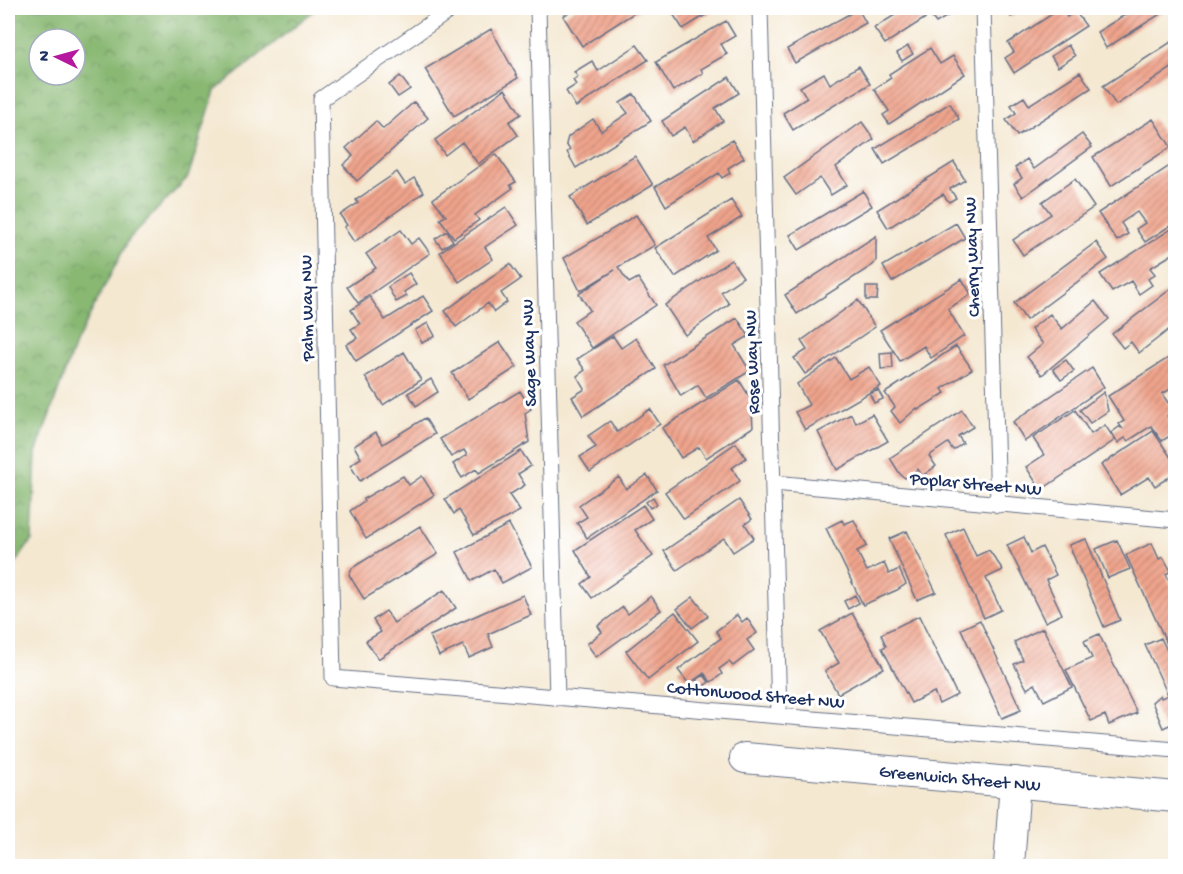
<svg xmlns="http://www.w3.org/2000/svg" width="1183" height="874" font-family="'Gochi Hand',sans-serif">
	<defs>
		<pattern id="forest-crowns" width="20" height="18" patternUnits="userSpaceOnUse" patternTransform="scale(1.5)"><rect width="20" height="18" fill="#88b872"/><path d="M2 6a3 3 0 1 1 6 0M12 15a3 3 0 1 1 6 0" fill="none" stroke="#6e9661"/></pattern>
		<pattern id="building-hatch" width="6" height="6" patternUnits="userSpaceOnUse" patternTransform="scale(1.5)"><rect width="6" height="6" fill="#f0a48c"/><path d="M-1 1l2-2M0 6l6-6M5 7l2-2" fill="none" stroke="#c28676"/></pattern>
	</defs>
	<rect width="100%" height="100%" fill="#fff"/>
	<filter id="ink" filterUnits="userSpaceOnUse"><feTurbulence type="fractalNoise" baseFrequency=".0167" numOctaves="2"/><feDisplacementMap in="SourceGraphic" scale="12" xChannelSelector="R" yChannelSelector="G"/><feConvolveMatrix kernelMatrix="1 2 1 2 8 2 1 2 1" color-interpolation-filters="sRGB"/></filter>
	<filter id="wash" filterUnits="userSpaceOnUse"><feTurbulence type="fractalNoise" baseFrequency=".008" numOctaves="4" result="noise"/><feDisplacementMap in="SourceGraphic" scale="24" xChannelSelector="R" yChannelSelector="G"/><feGaussianBlur stdDeviation="1.35" result="paint"/><feColorMatrix in="noise" values="0 0 0 0 0 0 0 0 0 0 0 0 0 0 0 0 0 1.4 0 .05"/><feComposite in="paint" operator="in"/></filter>
	<g filter="url(#wash)">
		<rect width="100%" height="100%" fill="#f4e8d1"/>
		<path fill="url(#forest-crowns)" stroke="#527468" stroke-width="1.5" fill-rule="evenodd" d="M8,8h309l-102,83 -27,86 -59,62 -54,105 -39,109 -4,87 -24,34zM39,39h36v36h-36z"/>
		<g id="blocks">
			<path fill="url(#building-hatch)" d="M576,8h66l-60,38 -19,-30z
				M669,8h48l-34,21z
				M906,8h55l-25,15 -6,-8 -45,29 -11,-16z
				M1005,8h21l-15,9z
				M1061,8l6,9 8,-6 11,15 -72,47 -9,-15 9,-6 -6,-9z
				M1136,8h34l-64,40 -9,-16z
				M858,9l8,14 -71,40 -8,-14z
				M726,21l9,15 -14,8 6,10 -26,15 2,4 -30,18 -17,-29z
				M491,29l27,49 -64,38 -29,-47z
				M1171,42l5,8v15l-60,40 -13,-19z
				M637,45l11,15 -72,47 -10,-16 10,-6 -3,-5 5,-3 -4,-5 18,-11 6,10z
				M1068,45l7,11 -17,11 -7,-11z
				M908,46l5,8 -11,7 -5,-8z
				M930,48l10,16 13,-8 12,18 -76,50 -6,-9 6,-4 -15,-22 17,-11 -2,-4z
				M859,66l11,18 -77,46 -10,-17 24,-15 -7,-11 24,-14 6,11z
				M1080,72l11,16 -74,48 -11,-16 10,-7 -5,-8 13,-8 5,8z
				M400,76l10,13 -12,8 -9,-12z
				M729,77l10,16 -24,15 8,13 -30,20 -8,-14 -14,9 -9,-15z
				M505,89l16,25 -12,8 9,13 -40,29 -16,-22 -17,13 -10,-15z
				M634,94l17,27 -75,47 -9,-16 3,-2 -4,-6 2,-7 25,-18 8,12 27,-18 -8,-10z
				M414,102l14,16 -71,63 -14,-16 10,-9 -7,-8 30,-27 7,8z
				M950,103l9,16 -75,45 -9,-15z
				M1153,119l18,28 -60,39 -18,-29z
				M862,122l12,17 -38,28 11,18 -16,10 -11,-17 -24,17 -12,-17z
				M1082,134l10,13 -69,50 -9,-13 8,-6 -7,-10 12,-9 7,10z
				M732,140l12,18 -16,10 2,5 -8,5 -3,-5 -53,33 -11,-19z
				M496,154l20,28 -6,3 3,3 -38,27 4,5 -25,18 -14,-19 6,-3 -13,-17z
				M635,156l18,29 -66,40 -17,-28z
				M954,162l11,18 -15,9 6,9 -7,4 -6,-8 -55,34 -11,-18z
				M1174,163l2,59 -31,20 -9,-13 9,-6 -8,-11 -16,11 7,11 -11,7 -19,-28z
				M397,172l8,12 9,-6 10,14 -70,50 -10,-15 3,-2 -7,-10 18,-12 -2,-3z
				M1075,179l19,28 -71,48 -10,-15 38,-26 -9,-12z
				M863,191l9,15 -73,44 -9,-15z
				M731,200l11,17 -34,21 8,12 -41,27 -20,-29z
				M506,207l12,18 -33,22 8,12 -34,23 -19,-30z
				M636,215l19,30 -37,22 11,16 9,-5 18,27 -64,43 -18,-27 16,-11 -11,-16 36,-24 -35,21 -16,-33z
				M956,223l9,15 -73,44 -9,-16z
				M1176,226v26l-26,16 5,6 -7,5 4,6 -13,9 -8,-13 -19,11 -12,-18z
				M401,230l10,14 8,-6 11,15 -72,50 -11,-16 29,-19 -10,-14z
				M447,231l6,10 -11,7 -7,-9z
				M876,236v25l-3,4 -76,49 -12,-19z
				M1096,242l12,17 -82,61 -12,-17z
				M731,260l12,17 -22,15 8,12 -44,31 -20,-30z
				M510,264l11,15 -20,14 6,9 -13,10 -6,-9 -32,24 -11,-16z
				M409,273l7,11 -12,8 3,4 -11,6 -8,-15z
				M962,279l9,15 -23,15 16,27 -33,22 -7,-12 -24,15 -20,-31z
				M1176,285v39l-37,29 -8,-11 -8,6 -11,-14z
				M866,287h12l-1,13h-11z
				M423,296l10,15 -77,50 -10,-16 11,-7 -6,-9 9,-5 -9,-14 19,-13 15,23z
				M858,300l17,27 -70,47 -11,-16 13,-8 -6,-9z
				M1095,301l14,18 -67,56 -15,-18 16,-13 -12,-15 19,-15 12,15z
				M737,318l12,18 -15,9 16,26 -44,27 -8,-13 -17,11 -18,-31z
				M428,323l7,13 -13,7 -7,-13z
				M613,336l8,12 15,-10 20,31 -73,47 -11,-19 13,-8 -8,-13 8,-6 -8,-11z
				M500,342l17,25 -49,32 -16,-26z
				M956,346l16,23 -30,20 3,4 -27,17 -1,-2 -17,15 -9,-12 4,-4 -10,-14z
				M404,352l17,28 -38,25 -18,-28z
				M892,352l1,16 -12,1 -1,-16z
				M1176,353v33l-14,8 12,17 -7,5 9,16 -14,9 -11,-15 -23,15 -3,-3 -7,5 -7,-10 8,-6 3,1 -3,-4 5,-3 -16,-25z
				M836,358l13,21 20,-12 12,19 -76,44 -10,-18 14,-7 -12,-21z
				M1066,360l8,11 -13,9 -8,-11z
				M1092,368l12,19 -79,54 -12,-19z
				M431,379l7,13 -22,14 -8,-13z
				M739,380l12,19 2,28 -47,31 -7,-11 -18,11 -19,-30z
				M878,390l5,9 -9,4 -4,-9z
				M520,391l11,18 -6,4 4,29 -50,31 -3,-4 -14,9 -9,-14 14,-9 -3,-5 -13,7 -11,-18z
				M1104,392l4,19 -18,12 -10,-13z
				M650,409l10,15 -70,48 -10,-15 16,-10 -8,-11 22,-15 7,11z
				M962,410l11,17 -15,9 5,7 -10,7 -5,-7 -19,13 7,10 -14,10 -4,-7 -13,9 -5,-4 -10,-16z
				M1075,410l16,24 14,-9 10,15 -74,50 -15,-23 18,-12 -11,-17z
				M851,414l5,9 16,-9 16,27 -51,29 -19,-38z
				M425,418l10,16 -75,47 -10,-16 11,-7 -7,-12 22,-14 7,12z
				M1153,431l23,34v8l-21,13 -6,-9 -29,18 -19,-30z
				M736,443l10,15 -14,10 8,13 -56,38 -19,-27z
				M521,451l10,15 -13,8 7,11 -16,10 11,16 -46,24 -15,-25 -5,4 -9,-15z
				M647,475l10,15 -70,48 -10,-15 10,-6 -8,-12 40,-28 7,12z
				M403,476l6,9 13,-9 12,19 -68,44 -16,-28 14,-10 -1,-2z
				M653,497l4,7 -7,4 -4,-6z
				M739,500l13,19 -7,5 9,14 -21,14 -9,-14 -47,32 -13,-19z
				M643,505l9,14 -17,11 18,26 -61,42 -10,-14 9,-7 -16,-27z
				M842,520l2,4 10,-4 13,26 -10,5 10,20 17,-8 5,11 10,-5 7,15 -9,6 -34,15 -37,-77z
				M509,524l23,43 -30,16 -8,-14 -22,12 -15,-29z
				M420,526l18,28 -74,45 -15,-24 3,-7z
				M963,527l13,29 13,-6 14,20 -17,8 15,32 -17,8 -38,-83z
				M907,531l29,61 -19,8 -28,-61z
				M1024,537l7,16 11,-6 14,28 -10,5 16,34 -17,8 -38,-77z
				M1086,539l34,81 -16,7 -35,-82z
				M1117,540l13,29 -22,9 -12,-29z
				M1152,543l7,16 4,-2 8,14 -5,3 10,21v50l-7,3 -43,-93z
				M444,590l12,18 -78,51 -12,-18 15,-9 -8,-12 13,-9 8,12z
				M523,595l8,20 -43,19 5,13 -24,11 -6,-13 -24,11 -9,-20z
				M855,595l4,8 -11,6 -4,-8z
				M651,596l10,14 -65,47 -9,-13 15,-12 -4,-6 25,-19 5,7z
				M693,597l15,19 -16,12 -15,-19z
				M675,612l23,29 -50,39 -22,-29z
				M852,613l32,55 -46,26 -13,-23 14,-8 -19,-32z
				M737,615l5,7 5,-4 10,15 -10,7 7,10 -21,16 -4,-4 -10,7 3,5 -11,8 -7,-9 -15,11 -11,-14 43,-32 -5,-7z
				M919,616l38,79 -18,9 -5,-12 -23,11 -29,-55 4,-2 -5,-12z
				M980,620l41,90 -19,8 -41,-89z
				M1043,628l29,59 -28,14 -9,-17 -8,5 -13,-25 9,-4 -9,-18z
				M1099,634l38,79 -28,12 -4,-10 -14,6 -25,-51 26,-12 -8,-17z
				M1161,638l15,31v53l-13,6 -11,-26 8,-7 1,3 7,-3 -23,-50z
				M704,675l5,7 -8,6 -5,-8z"/>
		</g>
	</g>
	<g filter="url(#ink)">
		<use href="#blocks" fill-opacity="0" stroke="#677086" stroke-width="1.5"/>
		<g fill="none" stroke-linecap="round" stroke-linejoin="round">
			<defs>
				<path id="lane" d="M453,8l-132,91 12,579 843,72
					M538,8l19,690
					M760,8l19,707
					M983,8l15,497
					M774,483l402,37"/>
				<g id="street">
					<path id="s1" d="M745,758l431,39"/>
					<path d="M1009,866l6,-84"/>
				</g>
			</defs>
			<use href="#lane" stroke="#677086" stroke-width="17"/>
			<use href="#street" stroke="#677086" stroke-width="32"/>
			<use href="#lane" stroke="#fff" stroke-width="15"/>
			<use href="#street" stroke="#fff" stroke-width="30"/>
		</g>
	</g>
	<g text-anchor="middle" stroke-width="6" stroke-linejoin="round" paint-order="stroke">
		<g font-size="18" fill="#1b2f5e" stroke="#fff">
			<text transform="translate(971 257) rotate(-92)" y="6">Cherry Way NW</text>
			<text transform="translate(306 308) rotate(-91)" y="6">Palm Way NW</text>
			<text transform="translate(528 353) rotate(-92)" y="6">Sage Way NW</text>
			<text transform="translate(751 362) rotate(-92)" y="6">Rose Way NW</text>
			<text transform="translate(976 483) rotate(5)" y="6">Poplar Street NW</text>
			<text transform="translate(756 694) rotate(5)" y="6">Cottonwood Street NW</text>
			<text dy="6" stroke="none"><textPath href="#s1" startOffset="216">Greenwich Street NW</textPath></text>
		</g>
	</g>
	<rect width="1183" height="874" fill="none" stroke="#fff" stroke-width="30"/>
	<g transform="translate(57 57) rotate(275)"><circle r="28" fill="#ffffff" stroke="#a4acbf" stroke-width="1.5"/>
	<path d="M0-4.5L10 22L0 15L-10 22Z" fill="#b5179e"/>
	<text y="-9" font-size="16" font-weight="bold" text-anchor="middle" fill="#1b2f5e">N</text>
	</g>
</svg>
